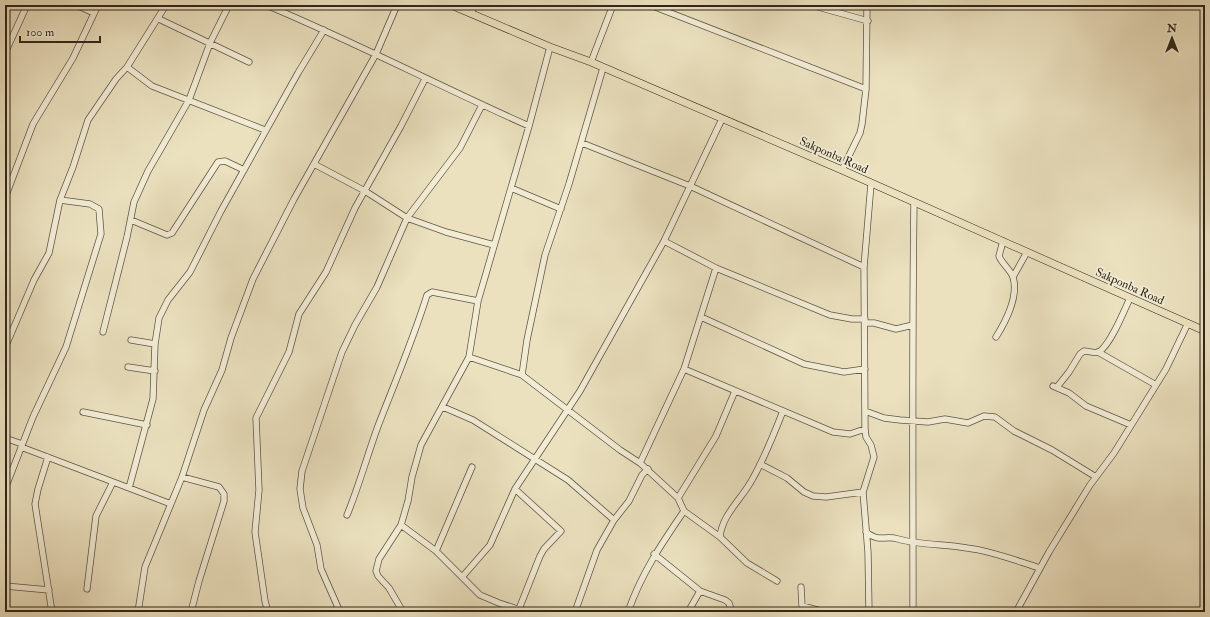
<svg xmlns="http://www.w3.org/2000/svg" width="1210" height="617" font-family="'IM FELL Double Pica',serif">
	<rect width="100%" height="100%" fill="#ebe1bf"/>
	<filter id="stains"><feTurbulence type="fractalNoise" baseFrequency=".005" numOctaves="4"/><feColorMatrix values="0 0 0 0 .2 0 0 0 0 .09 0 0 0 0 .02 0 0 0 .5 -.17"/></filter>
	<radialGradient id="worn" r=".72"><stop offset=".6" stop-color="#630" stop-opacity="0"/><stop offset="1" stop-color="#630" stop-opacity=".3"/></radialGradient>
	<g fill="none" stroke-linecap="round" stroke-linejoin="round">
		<defs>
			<path id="minor" d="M76,5l18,8
				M266,5c89,37 175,82 263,121
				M650,5l216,84
				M811,5l57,16
				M471,13l4,-8
				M159,19l90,43
				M5,53l22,-48
				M591,62l22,-57
				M127,67l25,19 113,44
				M582,143l108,43 174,81
				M314,164l51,27 42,27 39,14 48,13
				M842,170l18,-37 2,-9 4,-35 1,-84
				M511,188l50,21
				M5,198l28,-74 40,-66 25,-53
				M131,220l36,15 5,-2 46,-71 7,-1 19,9
				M664,241l52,27 114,47 22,4h13
				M1013,277l14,-25
				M701,317l103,47 40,8 21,-3
				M865,323h9l22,6 17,-4
				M103,332l24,-95 7,-35 14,-31 41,-71 21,-57 19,-38
				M996,337c10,-16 23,-40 17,-60 -3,-8 -11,-13 -14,-21l4,-15
				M131,340l24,4
				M5,348l29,-68 15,-27 11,-53 13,-33 15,-47 28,-41 11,-12 39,-62
				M1098,352l58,33
				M469,357l53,18 98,75 20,13 44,-94 32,-101
				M128,367l27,4
				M684,369l149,63 17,2 15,-5
				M522,375l5,-35 18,-85 24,-71 34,-116
				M1053,386l16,7 17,13 45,19
				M1057,387l12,-15 11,-18 4,-3c5,0 12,3 15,1 12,-8 25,-41 31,-54
				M443,407l30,13 95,60 46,40
				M865,411l19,7 16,2 28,2 17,-3 23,4 16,-7 11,1 19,14 38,19 44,27
				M83,412l64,13
				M5,438l17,6
				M21,447l108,41 24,-89 2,-55 4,-26 9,-18 22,-28 31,-61 77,-138 26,-43
				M48,457l-10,32 -3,15 17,108
				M640,463l38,35 6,13 36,26 27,26 30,18
				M760,464l27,14 17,14 9,4 13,1 37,-5
				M182,477l37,10 5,7v7l-25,80 -8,31
				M129,488l42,16
				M5,489l28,-72 33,-70 35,-113 -2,-25 -9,-5 -30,-4
				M515,489l46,42 -17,18 -4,7 -21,53
				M678,498l38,-62 19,-45
				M347,515c12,-29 20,-59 31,-89 17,-44 35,-86 49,-131l5,-3 46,9
				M401,525l7,-24 4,-24 9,-32 48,-88 9,-56 51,-175 21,-79
				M866,532c13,11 19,3 32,7 21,6 46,5 69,9 25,3 50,13 73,20
				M720,537c2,-23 23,-39 33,-59 12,-21 21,-44 30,-67
				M436,551l36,-84
				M654,554l46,37 25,9 4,3 3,9
				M463,576l27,-31 25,-56 65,-98 84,-150 58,-122
				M5,586l44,4
				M801,587l1,19 23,6
				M87,589l9,-73 17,-34
				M138,612l7,-45 37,-90 22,-67 18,-40 9,-32 22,-59 41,-80 82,-145 21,-49
				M268,612l-3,-11 -10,-69 4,-42 -3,-72 33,-66 10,-38 27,-42 29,-64 46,-82 24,-47
				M340,612l-19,-43 -4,-24 -14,-37 -3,-19 2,-18 40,-119 13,-27 22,-38 30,-69 53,-70 22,-43
				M403,612l-14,-24 -11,-12 -2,-5 3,-12 22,-34 35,26 44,44 19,8 28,9
				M575,612l22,-62 17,-30 15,-19 13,-26 6,-6
				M628,612c13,-38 34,-69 56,-101
				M688,612l12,-21
				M869,612l-1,-60 -5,-60 11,-35 -3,-12 -5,-8 -1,-8 -1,-162 7,-83
				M913,612c0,-137 -1,-273 1,-410
				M1016,612l33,-60 41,-67 24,-32 52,-84 22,-46
				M1202,612l3,-5"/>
			<path id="major" d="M451,5l99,42 41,15 251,108 363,161"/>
		</defs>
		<use href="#minor" stroke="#5f5544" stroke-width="7"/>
		<use href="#major" stroke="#30261b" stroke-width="8"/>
		<use href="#minor" stroke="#f2ecd5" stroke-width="5.5"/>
		<use href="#major" stroke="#ebe1bf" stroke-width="7"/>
	</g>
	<g text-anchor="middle" stroke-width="3.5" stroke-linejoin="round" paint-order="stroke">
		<g font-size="12" fill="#30261b" stroke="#f2ecd5">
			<text transform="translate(834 155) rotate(24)" y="4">Sakponba Road</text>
			<text transform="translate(1130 286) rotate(24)" y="4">Sakponba Road</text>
		</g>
	</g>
	<rect width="1210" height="617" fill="none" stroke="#ebe1bf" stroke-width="20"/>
	<rect x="6" y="6" width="1198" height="605" fill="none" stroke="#30261b" stroke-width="2"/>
	<rect x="10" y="10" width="1190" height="597" fill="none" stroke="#30261b"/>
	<g transform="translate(1172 38)" stroke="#f2ecd5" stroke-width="3" paint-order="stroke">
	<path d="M0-3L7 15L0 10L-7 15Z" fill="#30261b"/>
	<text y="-6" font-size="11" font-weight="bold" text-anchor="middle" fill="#30261b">N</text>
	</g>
	<path d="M20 36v6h80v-6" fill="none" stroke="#30261b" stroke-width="2"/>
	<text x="26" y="36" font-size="12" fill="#30261b" stroke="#f2ecd5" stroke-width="3" paint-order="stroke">100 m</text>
	<rect width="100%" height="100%" filter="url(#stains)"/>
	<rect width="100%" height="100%" fill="url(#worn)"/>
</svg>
